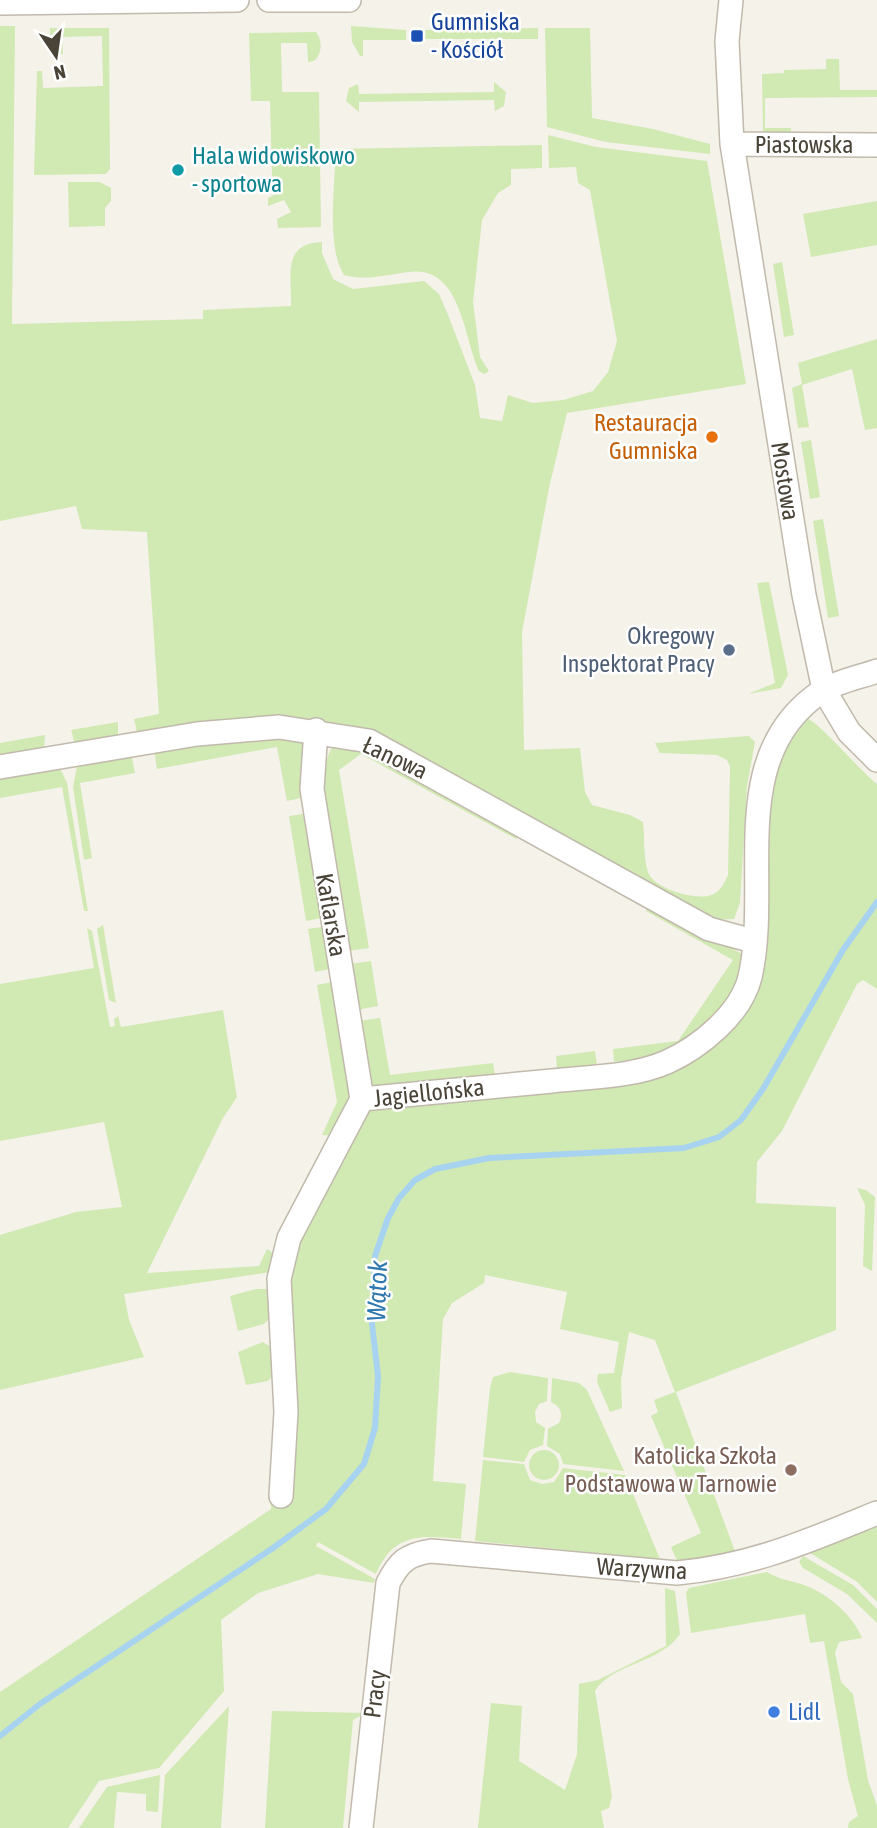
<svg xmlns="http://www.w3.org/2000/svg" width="877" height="1828" font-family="'Asap Condensed',sans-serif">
	<rect width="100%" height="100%" fill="#f5f2ea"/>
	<path fill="#d1e9b3" d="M0,26h15l-3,298 191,-5v-9l88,-4c1,-28 -10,-63 31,-64v11l11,26 20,10 71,-8 15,13 9,21 27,70 5,33 22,3 6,-26 25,8 30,-3 30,-9 15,-19 9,-31 -27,-151 -12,-7 -2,-16 -27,1 -1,-33 48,12 111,14 39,223 -179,29 -18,75 -27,144 2,118 56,-2 5,44 7,13 38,10 13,7c2,15 0,36 5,50 5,16 47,29 63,23 9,-3 13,-11 17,-20l2,-108 -3,-7 -10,-5 -57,-2 -5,-10 94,-7 6,6 -8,44 -7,117 -6,16 -20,1 -340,-184 -32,-11 -30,-5 -175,12 -3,-13 25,-5 -12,-182 -65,-3 -6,-23 -76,15z
		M351,26l55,4v10h-43v16h-3l-8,-14z
		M50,28h59l1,141 -4,5 -72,1 3,-104h5l1,17 60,-2 -1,-50 -40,1 1,17h-13z
		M538,28v11h-113v-9z
		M545,28h45l2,90 61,11 57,15v10l-104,-12 -59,-15z
		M316,32c7,9 6,22 -2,29l-6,1 -1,-19h-26l1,49h37l2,135 -43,1 -1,-9 14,-7 -7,-12 -16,6v-8l12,-6 -8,-17 -2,-74h-19l-2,-68z
		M826,59h13l1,31h37v7l-112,1v30h26v7h-28l-1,-61 22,-1v-3l42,-1z
		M494,82l12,10 -2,14 -9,5 -1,-11 -135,2v10l-13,-11 3,-13 9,-4 1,10 135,-2z
		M542,145v23l-31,1v16l-13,8 -16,27 -9,82 7,55 9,14 -5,3 -5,-3c-16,-36 -18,-107 -71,-99 -21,3 -43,9 -64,3 -18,-28 -9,-92 -8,-126z
		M68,182h32l11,6v13l-6,7v18l-36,1z
		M877,201v44l-66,12 -8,-43z
		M782,262l12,73 -10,2 -11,-73z
		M877,339v89l-12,2 -13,-61 -50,16 7,42 -11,1 -6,-40 10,-4 -4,-21z
		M811,440l9,57 -10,2 -9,-57z
		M823,519l16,97 -11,2 -15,-97z
		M769,582l19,93 -7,13 -33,6 27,-11 -18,-100z
		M808,719c13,5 52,52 69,65v116l-36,49 -79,140 -22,30 -22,16 -35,12 -194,10 -54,10 -21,12 -27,38 -13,39 -3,68 6,52 -3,51 -10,36 -38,45 -53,38 -234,157 -39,31v-42l271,-183 -2,-31 3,12 9,-211 77,-168 308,-46 86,-86 17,-213z
		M118,722v14l-43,8 -4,-14z
		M269,734l37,8 -5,56 -14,3 -10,-54 -120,22 -3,-20z
		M45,735l-1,14 -44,9v-15z
		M336,743h19l166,89 -5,7 -155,-85 -22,16 30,178 -21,3c-7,-41 -43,-179 -12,-208z
		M131,752l4,21 -55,10 12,75 -8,2 -11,-73 4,-21 5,-4z
		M60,768l7,15 21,128h-4l-22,-124 -62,11v-22z
		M303,814l18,104 -15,3 -17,-105z
		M650,903l94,52c-17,69 -62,99 -130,107l-1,-13 65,-8 55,-81 -87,-49z
		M877,905v84l-14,-9 -6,4 -75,147 -25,31 -1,41 80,4v123l-160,62 60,162 -58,9 -7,-16 30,-14 -50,-117 7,-4 -4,-12 21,-8 -20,-52 -26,-8 -8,48 1,28 -12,4 -13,-30 1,-8 16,-1 5,-31 -59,-13 7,-37 -82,-17 -1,8 -32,20 -9,16 -10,162 33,3 -5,55c-40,-4 -68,-6 -85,35l-58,-32 -2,4 59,33 -1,4 -56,-9 -60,19 -37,27 3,71 -65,77 -60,13 -31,47h-68v-89l42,-33 233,-156 52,-40 39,-45 11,-37 2,-52 -5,-53 3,-66 13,-38 10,-20 16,-17 19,-12 53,-10 196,-11 35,-11 23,-16 23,-32 80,-139z
		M103,925l13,78 -7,-3 -12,-71z
		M322,927l8,42 -15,3 -7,-43z
		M87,928l5,3 18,96 5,-1 -1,-7 4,-3 3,11 102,-17 14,87 -14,21 -76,155 112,-7 8,-17 9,6 -5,17 -147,22 5,26 15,37 -144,33v-155l76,-23 46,-5 -18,-85 -104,19v-157l94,-16z
		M371,961l7,45 -21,4 -7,-46z
		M332,982l20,121 -17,33 -13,-1 15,-33 -20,-117z
		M380,1018l10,57 103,-12 2,13 -121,11 -5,-5 -10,-61z
		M595,1051l2,14 -40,4 -1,-13z
		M857,1188l9,2 9,7 -3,74 -9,-5 2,-61z
		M256,1289h10l5,4 1,23 -8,8 -26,7 -8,-35z
		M263,1342l11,7 1,25 -7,7 -22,4 -8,-33z
		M510,1372l38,6 -1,23 -8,3 -4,8 1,10 9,6 -2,17 -13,5 -6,12 -41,-5 7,-69 3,-11z
		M552,1378l27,5 8,7 37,81 -61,-7 -3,-10 -13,-8 1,-17 11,-6c5,-9 1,-17 -8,-21z
		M529 1465a15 15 0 1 1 30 0a15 15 0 1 1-30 0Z
		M483,1460l41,4 6,16 12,4 12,-2 9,-14 62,7 35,84 -185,-18z
		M877,1527v75l-21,-21 -46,-28z
		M803,1556l50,29 24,24v14l-30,-29 -44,-26 -4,-6z
		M767,1572c11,7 25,9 37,13 23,8 49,30 58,53l-23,4 -4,11 6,29 12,12 15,86 9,26v22h-29l1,-6 9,-6 -10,-37 -24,-138 -14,2 -5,-29 -114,19 -5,-40 3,-5z
		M665,1588l10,3 5,43c-19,29 -69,30 -85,57l17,105 -3,12 -8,3 3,17h-126l13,-125 31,3 -3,55 46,29 12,-36 2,-70 19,-4 68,-34z
		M229,1706l-8,122h-60l4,-53z
		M272,1711l94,2 -13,7 -10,108h-78z
		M160,1775l-2,37 -12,-1v-17l-29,-2 -3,36h-35l28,-41z"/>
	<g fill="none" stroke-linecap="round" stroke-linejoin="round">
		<path stroke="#a7d3f1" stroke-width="6" d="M0,1736l40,-32 233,-156 53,-39 38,-45 11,-36 3,-52 -6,-52 3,-68 13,-38 11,-20 16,-18 20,-11 54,-11 195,-10 35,-11 22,-17 22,-31 80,-139 34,-48"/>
		<defs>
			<path id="minor" d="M269,0h80
				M731,0l-4,41 5,103 72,451 20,95 25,42 28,28
				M0,3l237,-3
				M732,144l145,1
				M316,730l-4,59 50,310
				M0,767l197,-33 82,-7 90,14 340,188 44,12
				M281,1496l5,-84 -7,-133 10,-41 73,-139c63,-6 127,-12 190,-18 36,-4 81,-4 115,-19 33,-15 74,-48 83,-85 22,-96 -26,-221 72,-286 16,-10 38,-14 55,-20
				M361,1828l27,-245c11,-21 18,-28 43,-32l246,22c75,-7 131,-32 200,-60"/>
		</defs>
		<use href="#minor" stroke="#c1baac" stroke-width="26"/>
		<use href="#minor" stroke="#fff" stroke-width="23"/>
	</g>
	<rect fill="#1a4fb4" stroke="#fff" stroke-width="2.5" x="410" y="29" width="14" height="14" rx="3.5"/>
	<circle fill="#0f9aa8" stroke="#fff" stroke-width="2.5" cx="178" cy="170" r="7"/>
	<circle fill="#e8710a" stroke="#fff" stroke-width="2.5" cx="712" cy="437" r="7"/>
	<circle fill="#5c6f8a" stroke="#fff" stroke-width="2.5" cx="729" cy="650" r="7"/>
	<circle fill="#8d6e63" stroke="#fff" stroke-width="2.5" cx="791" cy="1470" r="7"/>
	<circle fill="#3f7fe0" stroke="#fff" stroke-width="2.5" cx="774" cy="1712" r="7"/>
	<g text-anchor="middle" stroke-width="5" stroke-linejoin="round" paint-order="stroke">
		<g font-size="24" fill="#164399" stroke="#fff" text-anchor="start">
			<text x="431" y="30">Gumniska<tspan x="431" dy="28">- Kościół</tspan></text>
		</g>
		<g font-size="24" fill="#494338" stroke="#fff">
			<text x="804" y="153">Piastowska</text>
			<text transform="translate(785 481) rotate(81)" y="8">Mostowa</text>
			<text transform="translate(395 758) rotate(25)" y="8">Łanowa</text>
			<text transform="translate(331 915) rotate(80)" y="8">Kaflarska</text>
			<text transform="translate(429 1093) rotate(-6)" y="8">Jagiellońska</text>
			<text transform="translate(642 1569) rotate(3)" y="8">Warzywna</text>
			<text transform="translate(375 1694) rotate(-83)" y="8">Pracy</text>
		</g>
		<g font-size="24" fill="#0d838f" stroke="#fff" text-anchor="start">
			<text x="192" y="164">Hala widowiskowo<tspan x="192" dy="28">- sportowa</tspan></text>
		</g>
		<g font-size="24" fill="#c56008" stroke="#fff" text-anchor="end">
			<text x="698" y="431">Restauracja<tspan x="698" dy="28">Gumniska</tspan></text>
		</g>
		<g font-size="24" fill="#4e5e75" stroke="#fff" text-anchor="end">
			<text x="715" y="644">Okregowy<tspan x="715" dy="28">Inspektorat Pracy</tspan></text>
		</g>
		<g font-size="24" fill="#785e54" stroke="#fff" text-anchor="end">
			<text x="777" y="1464">Katolicka Szkoła<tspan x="777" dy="28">Podstawowa w Tarnowie</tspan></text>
		</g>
		<g font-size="24" fill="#366cbe" stroke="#fff" text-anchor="start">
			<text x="788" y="1720">Lidl</text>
		</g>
		<g font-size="26" font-style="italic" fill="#2e78af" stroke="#fff">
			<text transform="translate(377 1291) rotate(-88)" y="9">Wątok</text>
		</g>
	</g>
	<g transform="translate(56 56) rotate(167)" stroke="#ffffff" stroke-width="5" paint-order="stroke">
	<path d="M0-5L12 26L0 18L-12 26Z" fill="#494338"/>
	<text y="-10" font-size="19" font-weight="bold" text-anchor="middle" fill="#494338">N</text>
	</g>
</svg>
